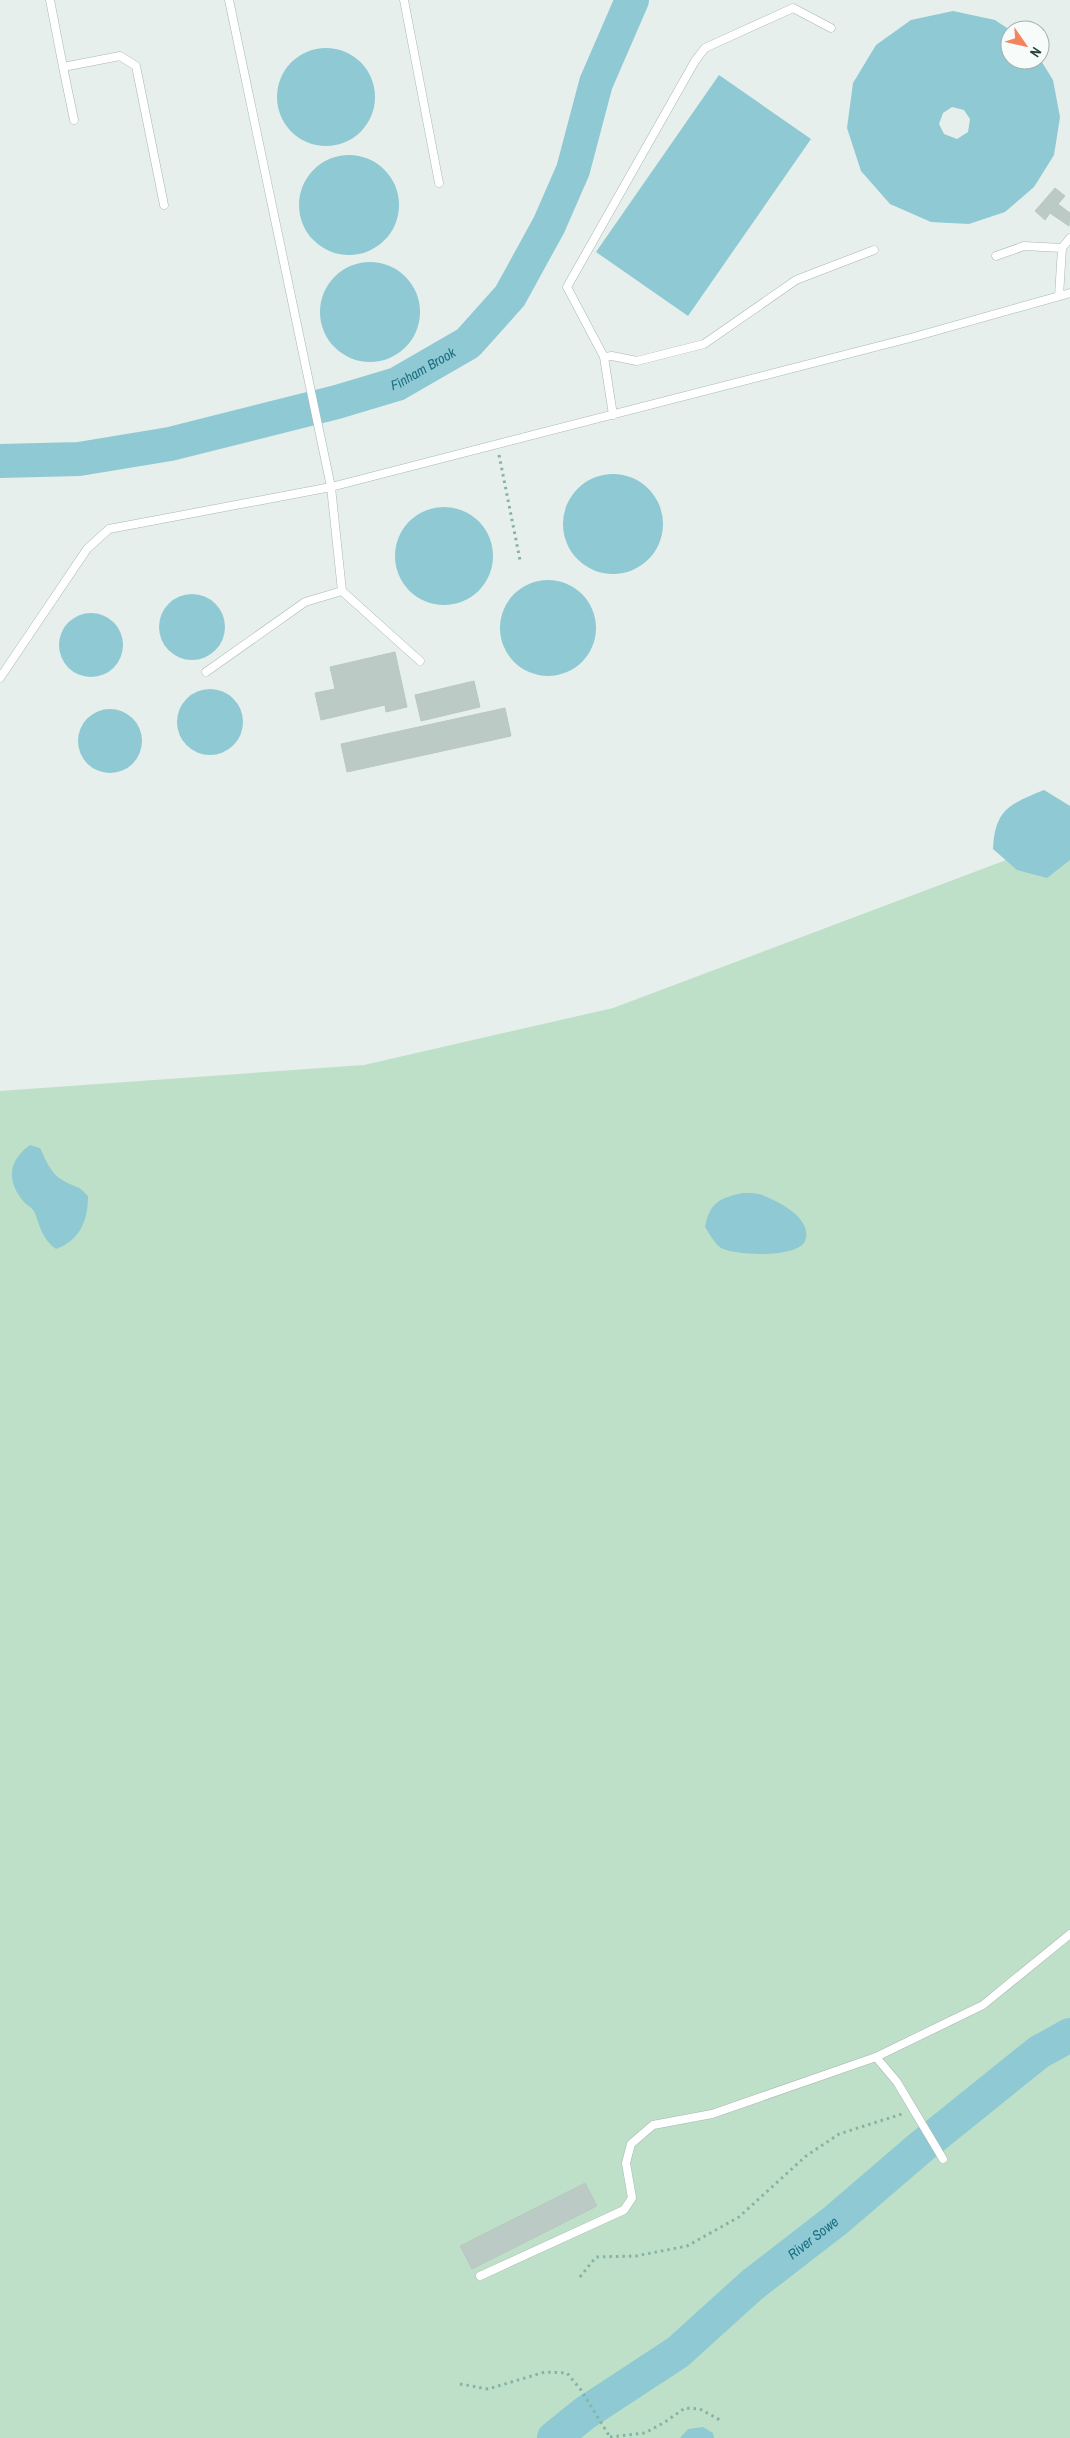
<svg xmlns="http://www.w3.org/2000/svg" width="1070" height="2438" font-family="'Archivo Narrow',sans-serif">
	<rect width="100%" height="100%" fill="#e6efeb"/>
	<path fill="#bfe0c8" d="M1070,836v1602h-1070v-1347l364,-26 249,-57z"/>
	<path fill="#8ec9d4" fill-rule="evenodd" d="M953,11l42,9 15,10v30l30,-1 13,21 7,37 -6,38 -20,32 -29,25 -36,12 -38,-2 -41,-18 -29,-33 -14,-43 6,-45 23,-38 35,-25zM952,107l12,3 6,9 -2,13 -11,7 -13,-5 -5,-10 4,-11z
		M277 97a49 49 0 1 1 98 0a49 49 0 1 1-98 0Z
		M719,75l92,64 -123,177 -92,-64z
		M299 205a50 50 0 1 1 100 0a50 50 0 1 1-100 0Z
		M320 312a50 50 0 1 1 100 0a50 50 0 1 1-100 0Z
		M563 524a50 50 0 1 1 100 0a50 50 0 1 1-100 0Z
		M395 556a49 49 0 1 1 98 0a49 49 0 1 1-98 0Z
		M500 628a48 48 0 1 1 96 0a48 48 0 1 1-96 0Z
		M159 627a33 33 0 1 1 66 0a33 33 0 1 1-66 0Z
		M59 645a32 32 0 1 1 64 0a32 32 0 1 1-64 0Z
		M177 722a33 33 0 1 1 66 0a33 33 0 1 1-66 0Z
		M78 741a32 32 0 1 1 64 0a32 32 0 1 1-64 0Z
		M1044,790l26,16v54l-23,18 -30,-8 -24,-21c2,-40 17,-45 51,-59z
		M30,1145l10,3c6,12 11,27 24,33 12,7 13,3 24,15 0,25 -8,44 -32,53 -13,-9 -16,-22 -21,-36 -2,-5 -7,-7 -11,-11 -18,-21 -16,-41 6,-57z
		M743,1193c6,0 14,0 19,2 16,6 52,24 43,46 -7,17 -69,15 -84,7 -6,-4 -12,-15 -16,-21 5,-25 15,-29 38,-34z
		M703,2427l10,6 1,5h-34l8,-9z"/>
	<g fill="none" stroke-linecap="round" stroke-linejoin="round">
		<g stroke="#8ec9d4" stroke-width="34">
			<path id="s1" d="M0,461l79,-2 91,-15 167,-42 60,-18 71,-41 42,-47 39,-71 24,-55 23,-87 36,-83"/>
			<path id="s2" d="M554,2438l31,-25 93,-61 74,-67 84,-65 85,-73 118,-95 31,-17"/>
		</g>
	</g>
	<path fill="#bbcac4" stroke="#b8c9c2" d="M1055,188l10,8 -7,8 12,9 -1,13 -19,-13 -5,7 -10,-9z
		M395,652l12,55 -21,5 -1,-7 -64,15 -6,-27 20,-4 -5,-22z
		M474,681l6,26 -59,14 -6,-26z
		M505,708l6,28 -164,36 -6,-28z
		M585,2183l12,23 -125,63 -12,-23z"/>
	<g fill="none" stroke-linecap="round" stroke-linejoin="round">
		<defs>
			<path id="service" d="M50,0l13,67 57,-11 16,10 28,139
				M229,0l102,487 11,104 78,70
				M404,0l35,183
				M63,67l11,53
				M996,256l28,-10 38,2
				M1059,296l3,-48 8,-10
				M604,357l8,-1 25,5 67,-17 92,-64 78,-30
				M613,415l-9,-58 -37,-70 128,-226 10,-13 88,-40 38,20
				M206,672l99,-70 37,-11
				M0,678l87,-129 22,-20 222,-42 583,-150 156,-44
				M876,2057l21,25 46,77
				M480,2276l144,-66 8,-12 -6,-35 5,-19 22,-19 59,-11 164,-57 107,-52 87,-71"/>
		</defs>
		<use href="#service" stroke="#a8b8b2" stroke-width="9"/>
		<path stroke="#86b3a5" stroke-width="3" stroke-dasharray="2.5 4" stroke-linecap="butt" d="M499,455l21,105
			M580,2277l16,-20 40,-1 51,-10 52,-29 67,-61 33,-22 63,-20
			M460,2384l28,5 57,-17 22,1 14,17 29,47
			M610,2437l35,-4 20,-11 20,-14 15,1 20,11"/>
		<use href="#service" stroke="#fff" stroke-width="8"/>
	</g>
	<g text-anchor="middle" stroke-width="4" stroke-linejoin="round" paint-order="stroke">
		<g font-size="14" font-style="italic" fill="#1c6f80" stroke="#f7fbf9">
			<text dy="5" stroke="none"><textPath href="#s1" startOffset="436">Finham Brook</textPath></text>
			<text dy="5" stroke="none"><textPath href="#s2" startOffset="328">River Sowe</textPath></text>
		</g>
	</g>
	<g transform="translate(1025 45) rotate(124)"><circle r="24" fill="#f7fbf9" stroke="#a3b1ad"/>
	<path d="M0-4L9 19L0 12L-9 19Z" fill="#f4845f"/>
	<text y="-8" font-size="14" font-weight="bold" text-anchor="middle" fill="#24423a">N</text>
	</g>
</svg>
